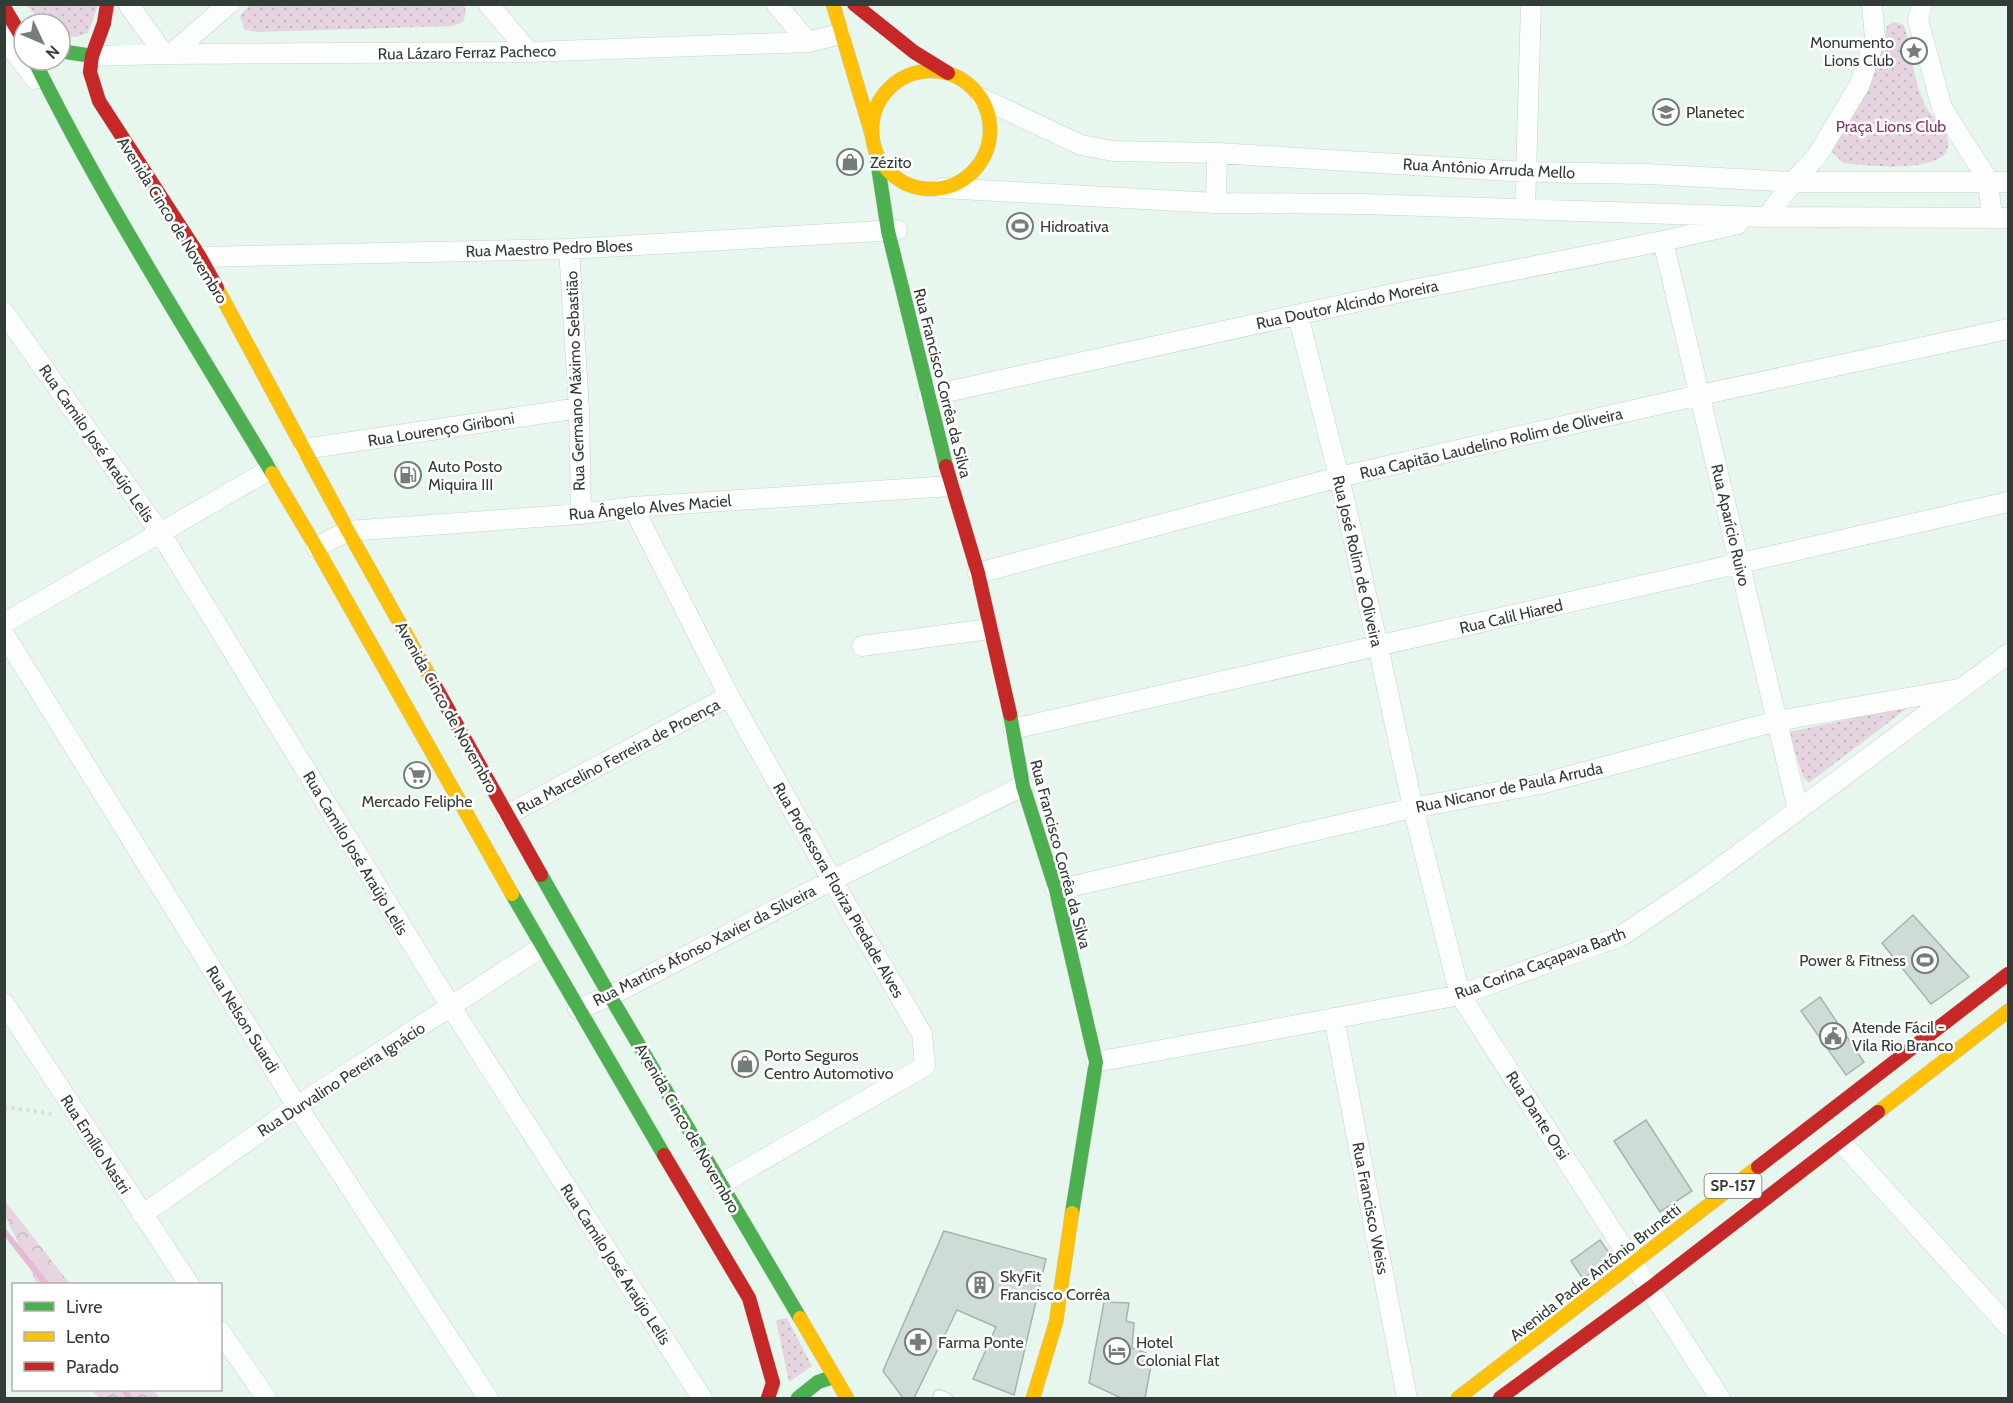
<svg xmlns="http://www.w3.org/2000/svg" width="2013" height="1403" font-family="Cabin,sans-serif">
	<defs>
		<pattern id="grass-dots" width="8" height="8" patternUnits="userSpaceOnUse" patternTransform="scale(1.5)"><rect width="8" height="8" fill="#e6d5e0"/><path d="M2 2h.1M6 6h.1" fill="none" stroke="#c6b8c1" stroke-width="1.8" stroke-linecap="round"/></pattern>
		<pattern id="forest-crowns" width="20" height="18" patternUnits="userSpaceOnUse" patternTransform="scale(1.5)"><rect width="20" height="18" fill="#e6d5e0"/><path d="M2 6a3 3 0 1 1 6 0M12 15a3 3 0 1 1 6 0" fill="none" stroke="#c6b8c1"/></pattern>
	</defs>
	<rect width="100%" height="100%" fill="#e7f7ee"/>
	<path fill="url(#grass-dots)" d="M27,5h71l-10,28 -12,4 -16,-1v-12h-18z
		M250,5l214,-1 2,9 -3,9 -10,4 -196,6 -12,-2 -5,-14z
		M1893,22l11,3c8,26 9,55 21,80 6,11 20,23 23,35 7,37 -85,25 -105,23l-11,-11 -2,-11 53,-97 4,-18z
		M1910,706l-101,77 -6,-6 -14,-45z
		M787,1318l25,48 -23,16 -13,-62z"/>
	<path fill="url(#forest-crowns)" d="M5,1201l65,83h-33l-32,-69z
		M91,1390h62l7,8h-61z"/>
	<g fill="none" stroke-linecap="round" stroke-linejoin="round">
		<path stroke="#e6b9d5" stroke-width="6" d="M4,1231l42,53
			M125,1390l4,8"/>
	</g>
	<path fill="#cfdcd5" stroke="#a8b3ad" stroke-width="1.5" d="M1913,915l56,62 -38,27 -49,-61z
		M1820,997l44,65 -18,13 -45,-64z
		M1646,1120l46,71 -32,21 -46,-71z
		M944,1231l102,28 -32,136 -41,-16 23,-52 -39,-17 -43,88h-11l-20,-27z
		M1600,1240l12,17 -29,22 -12,-18z
		M1104,1302l25,1 -3,18 8,2 -2,25 14,5 -1,11 6,2 -6,32h-24l-32,-15z"/>
	<g fill="none" stroke-linecap="round" stroke-linejoin="round">
		<defs>
			<path id="lane" d="M938,1398l1,-3 8,3"/>
			<path id="street" d="M128,4l36,50
				M488,4l41,48
				M776,4l32,38
				M1922,4l-4,16 24,88 46,72 4,38
				M4,38l31,41
				M171,54l58,-50
				M92,56l72,-2 365,-2 279,-10 33,-8
				M981,98l100,47 32,6 104,2 309,19 121,2 146,8h215
				M942,188l274,15 146,1 405,13 241,1
				M1216,203l1,-50
				M1525,210l6,-206
				M1767,217l26,-35 24,-26 43,-72 15,-46 -3,-34
				M1663,241l135,569
				M569,249l10,159 2,106
				M200,257l369,-8 328,-19
				M4,312l157,222 290,473 251,391
				M1298,315l41,162 39,169 35,162 47,187 260,403
				M928,396l464,-102 271,-53 75,-17
				M304,449l275,-41
				M633,507l96,189 103,184 90,154 3,32 -204,118
				M316,547l32,-16 233,-17 52,-7 318,-21
				M978,573l361,-96 361,-82 308,-66
				M4,623l265,-153
				M4,634l293,472 191,292
				M862,646l127,-17
				M1013,729l995,-227
				M507,815l222,-119
				M1056,890l357,-82 127,-24 237,-63 181,-32
				M4,1003l185,281
				M578,1009l32,-13 222,-116 191,-94
				M1334,1018l73,380
				M1096,1062l364,-67 161,-59 80,-54 307,-228
				M1840,1141l168,185
				M142,1215l155,-109 245,-159
				M220,1331l46,67"/>
			<path id="fast" d="M60,51l32,5
				M34,60c70,142 157,277 238,413
				M876,153l12,78 58,235
				M1010,714l13,72 33,104 40,172 -24,151
				M541,875l69,121 190,322
				M512,894l152,261
				M798,1398l20,-16 15,-5"/>
			<path id="slow" d="M833,4l39,131
				M872 130a59 59 0 1 1 118 0a59 59 0 1 1-118 0Z
				M217,288l131,243 82,146
				M272,473l44,74 196,347
				M1878,1112l130,-101
				M800,1318l47,80
				M1033,1398l23,-76 16,-109
				M1458,1398l300,-231"/>
			<path id="jam" d="M107,4l-3,19 -12,33 -2,16 9,29 101,156 17,31
				M854,4l60,48 34,21
				M4,7l20,34
				M946,466l32,107 32,141
				M430,677l111,198
				M664,1155l85,143 24,85 -5,15
				M1758,1167l250,-193
				M1500,1398l150,-110 228,-176"/>
		</defs>
		<use href="#lane" stroke="#c6d2cb" stroke-width="12"/>
		<use href="#street" stroke="#c6d2cb" stroke-width="21"/>
		<use href="#fast" stroke="#c6d2cb" stroke-width="15"/>
		<use href="#slow" stroke="#c6d2cb" stroke-width="15"/>
		<use href="#jam" stroke="#c6d2cb" stroke-width="15"/>
		<path stroke="#d9ddda" stroke-width="4" stroke-dasharray="3 4.5" stroke-linecap="butt" d="M4,1107l50,7"/>
		<use href="#lane" stroke="#fbfefc" stroke-width="10"/>
		<use href="#street" stroke="#fbfefc" stroke-width="20"/>
		<use href="#fast" stroke="#4caf50" stroke-width="14"/>
		<use href="#slow" stroke="#ffc107" stroke-width="14"/>
		<use href="#jam" stroke="#c62828" stroke-width="14"/>
	</g>
	<defs>
		<symbol id="sight-ring" viewBox="-11 -11 22 22"><circle r="9.5" fill="#fff" stroke="#727e77" stroke-width="1.5"/><path d="M0-6L1.8-2.2L6-1.7L2.9 1.2L3.7 5.4L0 3.3L-3.7 5.4L-2.9 1.2L-6-1.7L-1.8-2.2Z" fill="#727e77"/></symbol>
		<symbol id="school-ring" viewBox="-11 -11 22 22"><circle r="9.5" fill="#fff" stroke="#727e77" stroke-width="1.5"/><path d="M0-5L7-2L0 1L-7-2ZM-4 1L0 2.5L4 1V4Q0 6-4 4Z" fill="#727e77"/></symbol>
		<symbol id="shop-ring" viewBox="-11 -11 22 22"><circle r="9.5" fill="#fff" stroke="#727e77" stroke-width="1.5"/><path d="M-5-2.5h2.3a2.7 3.5 0 0 1 5.4 0H5L5.5 6h-11ZM-1.5-2.5h3a1.5 2.3 0 0 0-3 0Z" fill="#727e77"/></symbol>
		<symbol id="stadium-ring" viewBox="-11 -11 22 22"><circle r="9.5" fill="#fff" stroke="#727e77" stroke-width="1.5"/><path d="M0-5a6.5 5 0 1 0 0 10a6.5 5 0 1 0 0-10ZM-3.5-1.8h7v3.6h-7Z" fill="#727e77"/></symbol>
		<symbol id="fuel-ring" viewBox="-11 -11 22 22"><circle r="9.5" fill="#fff" stroke="#727e77" stroke-width="1.5"/><path d="M-5.5-6h7V0h2V4h1.3V-2.5L3-4.5l.8-.8L6-3V5H2.5V1h-1V6h-7ZM-4.2-4.7v3.2H.2V-4.7Z" fill="#727e77"/></symbol>
		<symbol id="supermarket-ring" viewBox="-11 -11 22 22"><circle r="9.5" fill="#fff" stroke="#727e77" stroke-width="1.5"/><path d="M-6-5.5h2.5l.6 2H6L4.5 2H-2.5L-4.4-4H-6ZM-1.5 3.2a1.3 1.3 0 1 0 .1 0ZM3 3.2a1.3 1.3 0 1 0 .1 0Z" fill="#727e77"/></symbol>
		<symbol id="civic-ring" viewBox="-11 -11 22 22"><circle r="9.5" fill="#fff" stroke="#727e77" stroke-width="1.5"/><path d="M-.6-6.5H3V-4.5H.6V-3L4-1V1h2V6H-6V1h2V-1L-.6-3ZM-1.2 2.5V6h2.4V2.5Z" fill="#727e77"/></symbol>
		<symbol id="building-ring" viewBox="-11 -11 22 22"><circle r="9.5" fill="#fff" stroke="#727e77" stroke-width="1.5"/><path d="M-4-6H4V6H1V3H-1V6H-4ZM-2.5-4.3h1.7v1.8h-1.7ZM.8-4.3h1.7v1.8H.8ZM-2.5-1h1.7V.8h-1.7ZM.8-1h1.7V.8H.8Z" fill="#727e77"/></symbol>
		<symbol id="pharmacy-ring" viewBox="-11 -11 22 22"><circle r="9.5" fill="#fff" stroke="#727e77" stroke-width="1.5"/><path d="M-2-6h4v4h4v4h-4v4h-4v-4h-4v-4h4Z" fill="#727e77"/></symbol>
		<symbol id="hotel-ring" viewBox="-11 -11 22 22"><circle r="9.5" fill="#fff" stroke="#727e77" stroke-width="1.5"/><path d="M-6-4.5h1.5V1H6V5H4.5V3h-9V5H-6ZM-4 0a1.8 1.8 0 1 1 3.6 0ZM.5 0V-2.5h3Q6-2.5 6 0Z" fill="#727e77"/></symbol>
	</defs>
	<g fill-rule="evenodd">
		<use href="#sight-ring" x="1899" y="36" width="30" height="30"/>
		<use href="#school-ring" x="1651" y="97" width="30" height="30"/>
		<use href="#shop-ring" x="835" y="147" width="30" height="30"/>
		<use href="#stadium-ring" x="1005" y="211" width="30" height="30"/>
		<use href="#fuel-ring" x="393" y="460" width="30" height="30"/>
		<use href="#supermarket-ring" x="402" y="760" width="30" height="30"/>
		<use href="#stadium-ring" x="1910" y="945" width="30" height="30"/>
		<use href="#civic-ring" x="1818" y="1021" width="30" height="30"/>
		<use href="#shop-ring" x="730" y="1049" width="30" height="30"/>
		<use href="#building-ring" x="965" y="1270" width="30" height="30"/>
		<use href="#pharmacy-ring" x="903" y="1327" width="30" height="30"/>
		<use href="#hotel-ring" x="1102" y="1336" width="30" height="30"/>
	</g>
	<g text-anchor="middle" stroke-width="5" stroke-linejoin="round" paint-order="stroke">
		<rect fill="#fff" stroke="#707773" stroke-width="1.5" x="1704.5" y="1174" width="57" height="24" rx="4.5"/>
		<g font-size="15" font-weight="bold" fill="#333d37">
			<text x="1733" y="1191">SP-157</text>
		</g>
		<g font-size="16" fill="#333d37" stroke="#fff" text-anchor="start">
			<text x="1894" y="48" text-anchor="end">Monumento<tspan x="1894" dy="18">Lions Club</tspan></text>
			<text x="1686" y="118">Planetec</text>
			<text x="870" y="168">Zézito</text>
			<text x="1040" y="232">Hidroativa</text>
			<text x="428" y="472">Auto Posto<tspan x="428" dy="18">Miquira III</tspan></text>
			<text x="417" y="807" text-anchor="middle">Mercado Feliphe</text>
			<text x="1906" y="966" text-anchor="end">Power &amp; Fitness</text>
			<text x="1852" y="1033">Atende Fácil -<tspan x="1852" dy="18">Vila Rio Branco</tspan></text>
			<text x="764" y="1061">Porto Seguros<tspan x="764" dy="18">Centro Automotivo</tspan></text>
			<text x="1000" y="1282">SkyFit<tspan x="1000" dy="18">Francisco Corrêa</tspan></text>
			<text x="938" y="1348">Farma Ponte</text>
			<text x="1136" y="1348">Hotel<tspan x="1136" dy="18">Colonial Flat</tspan></text>
		</g>
		<g font-size="16" fill="#333d37" stroke="#fff">
			<text transform="translate(467 52) rotate(-1)" y="6">Rua Lázaro Ferraz Pacheco</text>
			<text transform="translate(1489 168) rotate(3)" y="6">Rua Antônio Arruda Mello</text>
			<text transform="translate(173 220) rotate(58)" y="6">Avenida Cinco de Novembro</text>
			<text transform="translate(549 248) rotate(-2)" y="6">Rua Maestro Pedro Bloes</text>
			<text transform="translate(1347 304) rotate(-12)" y="6">Rua Doutor Alcindo Moreira</text>
			<text transform="translate(575 381) rotate(-92)" y="6">Rua Germano Máximo Sebastião</text>
			<text transform="translate(943 383) rotate(76)" y="6">Rua Francisco Corrêa da Silva</text>
			<text transform="translate(441 429) rotate(-9)" y="6">Rua Lourenço Giriboni</text>
			<text transform="translate(97 443) rotate(55)" y="6">Rua Camilo José Araújo Lelis</text>
			<text transform="translate(1491 443) rotate(-13)" y="6">Rua Capitão Laudelino Rolim de Oliveira</text>
			<text transform="translate(650 507) rotate(-5)" y="6">Rua Ângelo Alves Maciel</text>
			<text transform="translate(1731 525) rotate(77)" y="6">Rua Aparício Ruivo</text>
			<text transform="translate(1358 561) rotate(77)" y="6">Rua José Rolim de Oliveira</text>
			<text transform="translate(1511 616) rotate(-13)" y="6">Rua Calil Hiared</text>
			<text transform="translate(447 707) rotate(61)" y="6">Avenida Cinco de Novembro</text>
			<text transform="translate(618 756) rotate(-28)" y="6">Rua Marcelino Ferreira de Proença</text>
			<text transform="translate(1509 787) rotate(-12)" y="6">Rua Nicanor de Paula Arruda</text>
			<text transform="translate(356 853) rotate(59)" y="6">Rua Camilo José Araújo Lelis</text>
			<text transform="translate(1061 854) rotate(75)" y="6">Rua Francisco Corrêa da Silva</text>
			<text transform="translate(839 890) rotate(60)" y="6">Rua Professora Floriza Piedade Alves</text>
			<text transform="translate(704 945) rotate(-27)" y="6">Rua Martins Afonso Xavier da Silveira</text>
			<text transform="translate(1540 963) rotate(-20)" y="6">Rua Corina Caçapava Barth</text>
			<text transform="translate(243 1019) rotate(58)" y="6">Rua Nelson Suardi</text>
			<text transform="translate(341 1079) rotate(-33)" y="6">Rua Durvalino Pereira Ignácio</text>
			<text transform="translate(1538 1115) rotate(57)" y="6">Rua Dante Orsi</text>
			<text transform="translate(688 1128) rotate(60)" y="6">Avenida Cinco de Novembro</text>
			<text transform="translate(96 1144) rotate(57)" y="6">Rua Emílio Nastri</text>
			<text transform="translate(1371 1208) rotate(79)" y="6">Rua Francisco Weiss</text>
			<text transform="translate(616 1264) rotate(57)" y="6">Rua Camilo José Araújo Lelis</text>
			<text transform="translate(1595 1272) rotate(-38)" y="6">Avenida Padre Antônio Brunetti</text>
		</g>
		<g font-size="16" fill="#86346c" stroke="#fff">
			<text x="1891" y="132">Praça Lions Club</text>
		</g>
	</g>
	<rect width="2013" height="1403" fill="none" stroke="#333d37" stroke-width="12"/>
	<rect x="12" y="1283" width="210" height="108" fill="#ffffff" stroke="#adb1af" stroke-width="1.5"/>
	<rect x="24" y="1302" width="30" height="9" fill="#4caf50" stroke="#adb1af" stroke-width="1.5"/>
	<text x="66" y="1313" font-size="18" fill="#333d37">Livre</text>
	<rect x="24" y="1332" width="30" height="9" fill="#ffc107" stroke="#adb1af" stroke-width="1.5"/>
	<text x="66" y="1343" font-size="18" fill="#333d37">Lento</text>
	<rect x="24" y="1362" width="30" height="9" fill="#c62828" stroke="#adb1af" stroke-width="1.5"/>
	<text x="66" y="1373" font-size="18" fill="#333d37">Parado</text>
	<g transform="translate(42 42) rotate(134)"><circle r="28" fill="#ffffff" stroke="#adb1af" stroke-width="1.5"/>
	<path d="M0-4.5L10 22L0 15L-10 22Z" fill="#727e77"/>
	<text y="-9" font-size="16" font-weight="bold" text-anchor="middle" fill="#333d37">N</text>
	</g>
</svg>
